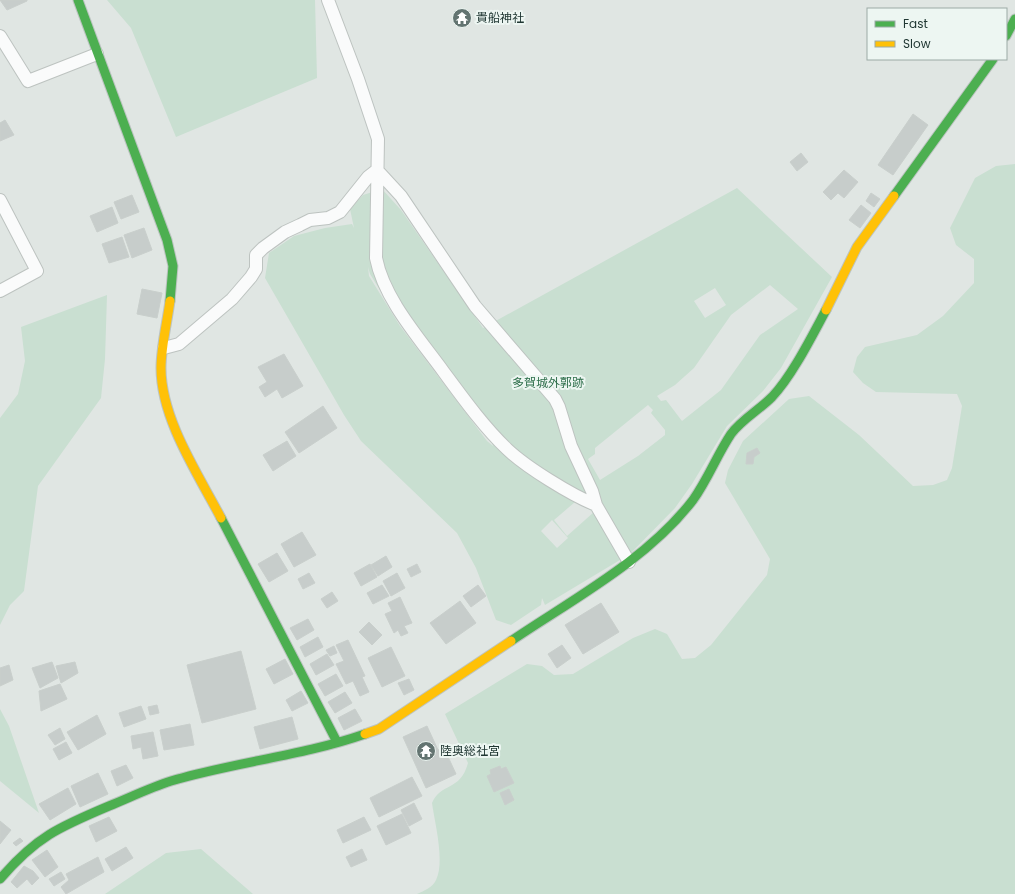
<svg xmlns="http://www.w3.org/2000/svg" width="1015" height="894" font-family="Poppins,'Noto Sans JP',sans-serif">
	<rect width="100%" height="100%" fill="#e0e6e3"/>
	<path fill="#c9dfd1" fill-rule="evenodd" d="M107,0h208l2,78 -141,59 -45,-109z
		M1015,164v730h-598c7,-3 16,-7 19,-14 9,-18 -1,-56 -4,-77 9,-21 28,-11 36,-40l-23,-49 82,-50 15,2 12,9 19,-1 60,-36 22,-9 12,5 15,25 13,-1 16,-13 56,-70 3,-16 -45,-76 3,-13 15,-29 46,-42 20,-3 50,39 54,51 20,-1 14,-5 5,-12 10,-62 -5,-12 -81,-2 -13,-9 -10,-11 4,-15 8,-10 52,-12 26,-19 31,-33v-24l-18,-14 -6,-17 25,-50 21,-12z
		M737,188l95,89 -51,91 -18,23 -36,35 -35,58 -17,24 -45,46 -85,51 -3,-7 -1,7 -30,20 -15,-5 -20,-52 -19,-35 -96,-92 -17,-26 -79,-137 4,-25 25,-17 31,-8 27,-4 2,4 -4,-19 13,-14 19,-6 19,21 82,118zM368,267l2,7 36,58 85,109 2,5 -6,-5 -87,-115 -31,-50zM770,285l28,24 -38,26 -39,55 -39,31 -16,-21 -5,1 -4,-5 18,-11 19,-17 37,-53zM715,288l11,17 -21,13 -11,-17zM648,405l5,5 -2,3 14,17v5l-27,21 -38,24 -12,-21 7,-5v-6zM575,502l19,10 -27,24 -13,-16zM552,520l16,18 -11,10 -16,-17z
		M107,295l-2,64 -4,39 -63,88 -14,105 -14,14 -10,20v-207l18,-24 7,-33 -4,-34z
		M0,709l9,17 30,87 -39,-32z
		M201,849l52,45h-148l61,-41z"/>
	<path fill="#c7cdcb" stroke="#c9cfcc" d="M0,0h27v1l-20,9z
		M913,114l15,11 -35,50 -15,-10z
		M5,120l9,15 -14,6v-18z
		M801,153l7,9 -11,9 -7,-9z
		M844,170l14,12 -14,16 -6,-5 -7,7 -8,-8z
		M871,193l9,6 -6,8 -8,-6z
		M132,195l7,17 -18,7 -7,-17z
		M861,205l10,8 -11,15 -11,-8z
		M112,207l6,16 -21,9 -7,-16z
		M144,228l8,22 -20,8 -8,-23z
		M122,237l7,20 -20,6 -7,-19z
		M142,289l20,4 -5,25 -20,-4z
		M284,354l19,32 -21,12 -5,-9 -12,8 -6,-10 8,-5 -9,-15z
		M323,406l14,22 -38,25 -14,-21z
		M287,441l9,15 -23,15 -10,-16z
		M757,448l3,5 -6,4 -1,7h-7l1,-11z
		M302,532l14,23 -22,12 -13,-23z
		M277,553l11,18 -19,11 -11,-18z
		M386,556l6,11 -14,9 -7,-11z
		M370,564l7,13 -16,9 -7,-13z
		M417,564l4,8 -10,5 -4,-8z
		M309,573l6,10 -12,6 -5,-10z
		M397,573l8,15 -14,8 -8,-15z
		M382,585l7,11 -16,8 -6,-11z
		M478,585l8,11 -15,11 -8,-11z
		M332,592l6,9 -11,7 -6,-9z
		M400,597l12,26 -8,3 4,7 -7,3 -3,-6 -4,3 -9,-19 7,-3 -4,-8z
		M460,601l16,22 -30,21 -16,-21z
		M601,603l18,29 -36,22 -18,-29z
		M308,619l6,11 -17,10 -7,-12z
		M369,622l13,13 -10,10 -13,-13z
		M318,637l5,10 -18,10 -5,-10z
		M348,640l17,36 -3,1 7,15 -9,4 -7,-15 -7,3 -10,-20 8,-3 -8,-16z
		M562,645l9,13 -14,10 -9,-14z
		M334,646l3,7 -7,3 -4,-6z
		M391,647l14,29 -23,11 -14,-29z
		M241,651l15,58 -54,14 -15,-58z
		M327,654l7,11 -18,10 -6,-11z
		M285,659l8,15 -19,10 -8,-15z
		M52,662l6,16 -18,10 -8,-20z
		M75,662l3,11 -17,10 -5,-17z
		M9,665l4,15 -13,6v-18z
		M336,674l7,12 -18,10 -7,-12z
		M409,679l5,11 -10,5 -6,-12z
		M60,684l7,15 -26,12 -2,-20z
		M301,691l7,12 -16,8 -6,-11z
		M345,692l7,11 -17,10 -7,-11z
		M157,705l2,8 -9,2 -2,-8z
		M141,706l5,13 -22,8 -5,-14z
		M355,709l7,12 -18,9 -6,-12z
		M97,715l9,19 -28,16 -11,-18z
		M292,717l6,22 -38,10 -6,-22z
		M190,724l4,21 -30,5 -4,-20z
		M427,726l11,24 6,-2 12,26 -30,14 -23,-51z
		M60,728l5,11 -10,6 -7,-10z
		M153,732l5,24 -15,3 -2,-12 -8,2 -2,-13z
		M66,742l6,11 -13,7 -6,-11z
		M126,765l7,13 -16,8 -6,-15z
		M500,766l1,3 5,-2 8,16 -20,9 -7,-16 4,-2 -1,-4z
		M98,773l10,21 -28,13 -9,-21z
		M412,777l10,19 -43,21 -9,-19z
		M68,788l8,16 -26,16 -11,-16z
		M509,789l5,11 -9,5 -5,-12z
		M414,803l8,16 -13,7 -8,-16z
		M402,814l9,19 -25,12 -9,-19z
		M109,817l8,14 -21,11 -7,-16z
		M364,817l7,13 -28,13 -6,-13z
		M0,821l11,9 -11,14z
		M20,838l3,3 -7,5 -3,-3z
		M126,847l7,11 -21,13 -7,-12z
		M362,849l5,11 -16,7 -5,-10z
		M47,850l11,17 -13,10 -13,-17z
		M98,857l6,15 -38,22 -5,-7 8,-7 -3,-6z
		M24,866l9,5 6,7 -7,7 -5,-6 -10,9 -6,-6z
		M61,872l4,7 -11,7 -5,-7z"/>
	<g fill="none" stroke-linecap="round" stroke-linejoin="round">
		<defs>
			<path id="street" d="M328,0l30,79 20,60 -2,119c8,41 43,80 67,113 20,27 40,55 64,78 19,18 64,46 89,56
				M0,36l28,45 69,-27
				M377,170l24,26 74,110 80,93 4,8 12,39 21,45 4,14 33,57
				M0,200l37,71 -37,20
				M164,348l15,-4 53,-45 19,-22 5,-8v-14l7,-7 22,-16 15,-7 10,-5 18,-2 12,-6 28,-35 9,-7"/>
			<path id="fast" d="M78,0l89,240 6,26 -3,35
				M1006,36l9,-17
				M894,196l99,-137
				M221,518l116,224
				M511,641c62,-42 136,-81 182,-141 15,-21 24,-45 38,-66 10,-14 28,-24 41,-37 20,-21 40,-61 54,-87
				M0,879c36,-42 59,-52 109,-73 20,-8 40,-18 62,-25 64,-19 131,-25 194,-47"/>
			<path id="slow" d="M170,301c-3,22 -9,46 -9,67 0,51 37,106 60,150
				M826,310l31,-63 37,-51
				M365,734l14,-5 132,-88"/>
		</defs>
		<use href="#street" stroke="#bdc3c0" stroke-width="14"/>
		<use href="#fast" stroke="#bcc4c1" stroke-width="11"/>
		<use href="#slow" stroke="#bcc4c1" stroke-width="11"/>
		<use href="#street" stroke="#fafbfb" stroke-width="12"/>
		<use href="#fast" stroke="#4caf50" stroke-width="9"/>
		<use href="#slow" stroke="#ffc107" stroke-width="9"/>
	</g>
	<defs>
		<symbol id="temple-disc" viewBox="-11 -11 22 22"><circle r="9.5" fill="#637471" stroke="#edf6f2"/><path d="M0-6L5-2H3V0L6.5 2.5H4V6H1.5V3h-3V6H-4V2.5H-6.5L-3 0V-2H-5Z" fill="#fff"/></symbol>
	</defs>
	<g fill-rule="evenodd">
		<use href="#temple-disc" x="451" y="7" width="22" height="22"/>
		<use href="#temple-disc" x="415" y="740" width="22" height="22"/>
	</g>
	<g text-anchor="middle" stroke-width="4" stroke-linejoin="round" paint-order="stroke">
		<g font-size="12" fill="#203733" stroke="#edf6f2" text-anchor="start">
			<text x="476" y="22">貴船神社</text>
			<text x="440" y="755">陸奥総社宮</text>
		</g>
		<g font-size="12" fill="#2c6d49" stroke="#edf6f2">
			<text x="548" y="387">多賀城外郭跡</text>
		</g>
	</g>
	<rect x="867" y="8" width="140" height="52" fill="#edf6f2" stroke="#9baaa6"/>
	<rect x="875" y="21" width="20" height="6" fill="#4caf50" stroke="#9baaa6"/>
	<text x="903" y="28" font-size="12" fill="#203733">Fast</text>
	<rect x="875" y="41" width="20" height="6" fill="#ffc107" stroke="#9baaa6"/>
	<text x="903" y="48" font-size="12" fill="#203733">Slow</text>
</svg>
